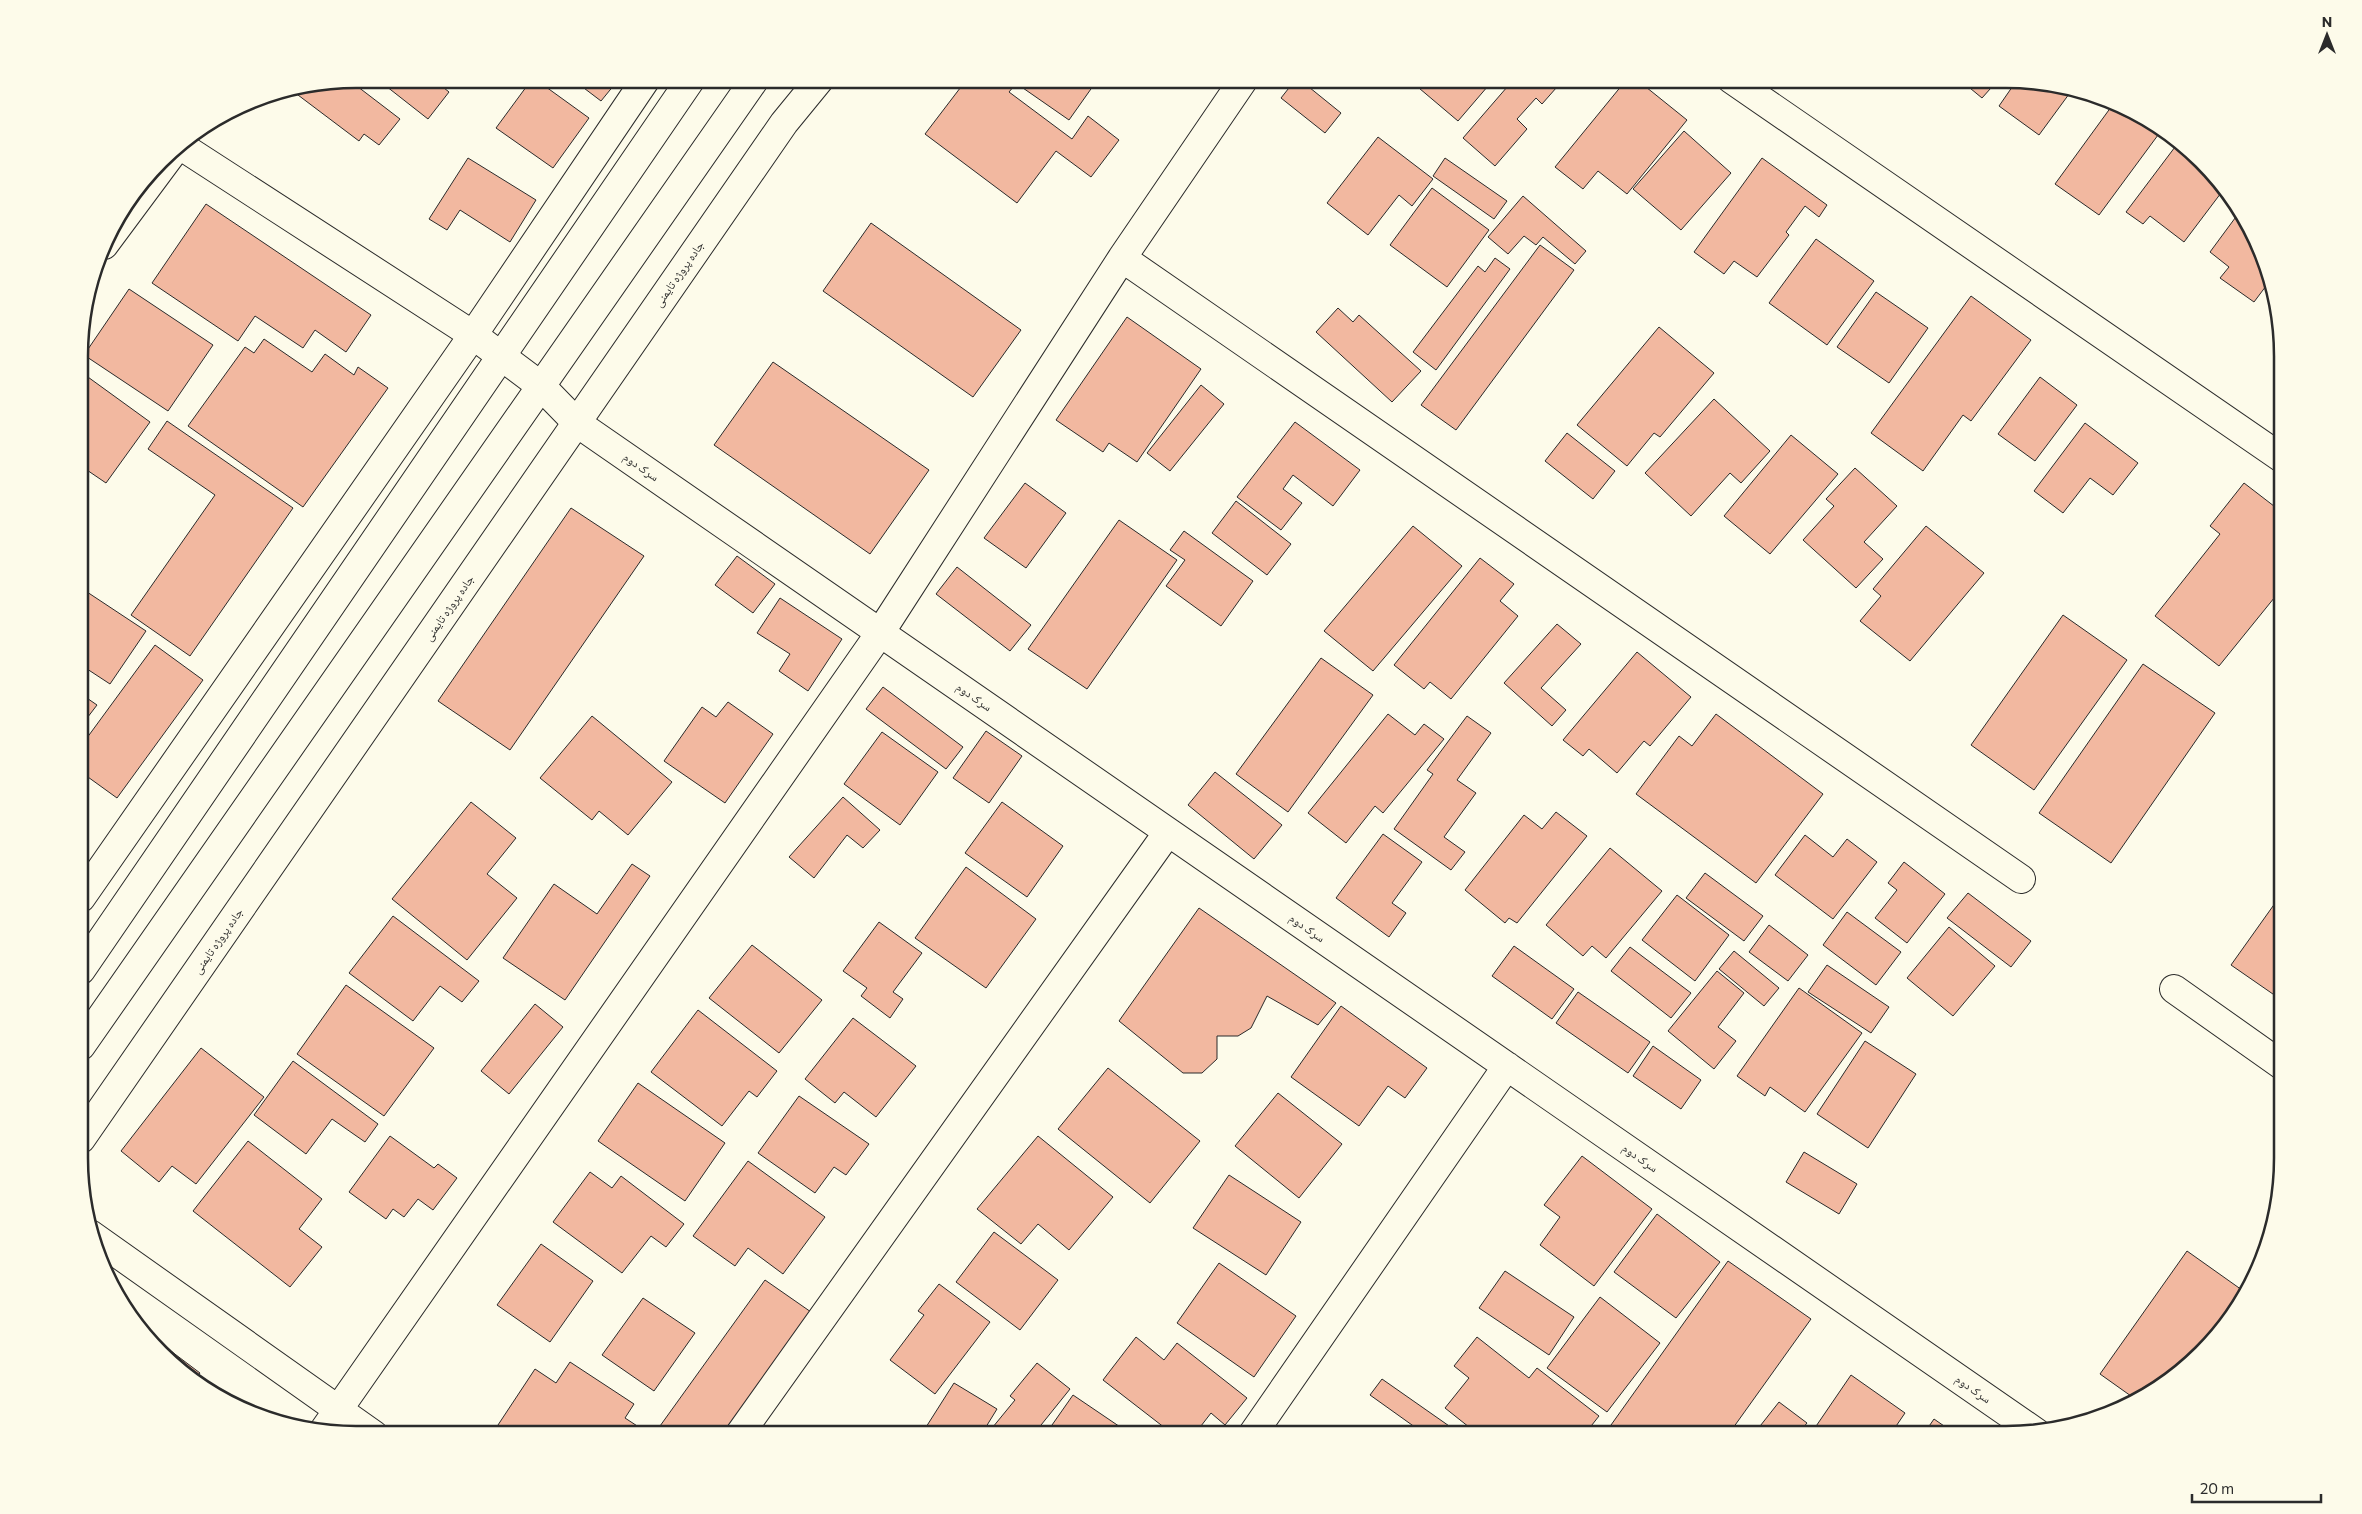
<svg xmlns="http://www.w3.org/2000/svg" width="2362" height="1514" font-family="Commissioner,'Noto Naskh Arabic',sans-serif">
	<rect width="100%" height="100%" fill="#fdfbea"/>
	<path fill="#f2b8a0" stroke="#2b2b2b" d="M377,79h56l16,13 -21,27z
		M532,79h3l54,39 -36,50 -57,-40z
		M572,79h47l-18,22z
		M967,79h8l6,4 3,-4h20l10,7 -5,6 63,47 16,-23 31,24 -28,37 -35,-26 -39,52 -92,-69z
		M1010,79h88l-29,41z
		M1296,79h3l42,34 -16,20 -44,-35z
		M1417,79h77l-36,42 -45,-38z
		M1514,79h50l-22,25 -6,-6 -19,21 10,10 -32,37 -32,-28z
		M1627,79h9l51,41 -60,74 -29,-23 -15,18 -28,-22z
		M1959,79h40l-17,19z
		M349,80l51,39 -21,26 -15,-11 -5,7 -65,-49z
		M2017,80l55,10 -33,45 -40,-29z
		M2114,103l23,11 24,17 -62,84 -44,-31z
		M1684,131l47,42 -50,57 -48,-41z
		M1378,137l55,42 -21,27 -13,-11 -31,40 -41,-32z
		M2178,143l26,19 20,27 -40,53 -34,-26 -7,8 -17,-12z
		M468,158l68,42 -26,42 -50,-32 -13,20 -18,-11z
		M1445,158l62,43 -13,18 -61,-43z
		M1762,158l65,47 -8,12 -14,-11 -19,26 3,3 -32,42 -23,-16 -10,13 -30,-22z
		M1432,188l57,42 -42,57 -57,-42z
		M1523,196l63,55 -11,13 -32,-27 -7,8 -12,-9 -16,18 -20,-17z
		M206,204l165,111 -25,37 -31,-22 -12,18 -48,-32 -17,25 -86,-58z
		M2241,210l5,7 26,61 -18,24 -34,-24 9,-11 -19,-15z
		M871,223l150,107 -48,67 -150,-106z
		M1816,239l58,42 -47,64 -58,-42z
		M1540,245l34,25 -118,160 -35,-25z
		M1495,258l15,11 -74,101 -23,-18 65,-86 7,6z
		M129,289l84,56 -45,66 -84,-56z
		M1876,292l52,36 -39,55 -52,-36z
		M1971,296l60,44 -60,81 -8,-6 -40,56 -52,-38z
		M1338,308l15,14 6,-7 62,56 -29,31 -76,-70z
		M1127,317l74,52 -64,93 -28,-19 -6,9 -47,-32z
		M1659,327l55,46 -54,64 -6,-4 -27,33 -50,-41z
		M264,339l48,33 13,-18 29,21 4,-8 30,21 -85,119 -115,-81 57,-79 9,6z
		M773,362l156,108 -59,84 -156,-109z
		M81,372l69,50 -44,61 -25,-17z
		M2040,377l37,28 -42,56 -37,-27z
		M1201,385l23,19 -54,67 -23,-18z
		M1714,399l56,52 -29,32 -11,-10 -39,43 -46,-43z
		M167,421l126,87 -103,148 -59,-41 84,-120 -67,-46z
		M1295,422l65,48 -27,36 -40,-31 -10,14 19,14 -21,27 -44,-33z
		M2085,423l53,40 -25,32 -23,-17 -27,35 -29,-22z
		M1567,433l48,38 -22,28 -48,-38z
		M1791,435l47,39 -68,80 -46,-38z
		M1855,468l42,38 -33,36 19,17 -27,29 -53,-48 31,-34 -8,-7z
		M1025,483l41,30 -40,55 -42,-30z
		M2244,483l39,30v74l-64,79 -64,-50 65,-82 -10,-8z
		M1236,501l55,43 -24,31 -55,-42z
		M571,508l73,48 -134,194 -72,-49z
		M1119,520l58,40 -90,129 -59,-40z
		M1413,526l49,40 -89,105 -49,-40z
		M1926,526l58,47 -74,88 -50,-40 21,-25 -8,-7z
		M1184,531l69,50 -32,45 -55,-40 19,-26 -15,-10z
		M737,556l38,28 -22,29 -38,-28z
		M1480,558l34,26 -14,17 18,15 -67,83 -21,-17 -6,7 -30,-24z
		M957,567l74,58 -21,26 -74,-57z
		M81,588l65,43 -36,53 -29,-19z
		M780,598l62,41 -34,52 -29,-20 11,-17 -33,-21z
		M2063,615l64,45 -93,130 -63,-45z
		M1557,624l24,20 -40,44 25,22 -14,16 -48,-43z
		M155,645l48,35 -86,118 -36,-26v-26z
		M1637,652l54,45 -41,49 -6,-5 -27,32 -28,-24 -6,7 -20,-16z
		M1321,658l52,37 -85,117 -52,-38z
		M2143,664l72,49 -104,150 -72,-50z
		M883,687l80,60 -17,22 -80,-60z
		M81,694l16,11 -16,21z
		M728,702l45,32 -48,69 -61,-42 38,-54 14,10z
		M1388,714l27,21 9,-11 20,15 -61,74 -8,-7 -29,37 -38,-30z
		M1716,714l107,80 -67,89 -120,-89 43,-58 13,10z
		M592,716l80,66 -44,53 -29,-24 -7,9 -52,-42z
		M1467,716l24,17 -34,47 19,13 -32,44 21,15 -14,18 -57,-41 39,-55 -6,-4z
		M986,731l36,25 -33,47 -36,-25z
		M882,732l56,40 -38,53 -56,-41z
		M1215,772l67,53 -28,34 -66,-54z
		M843,797l37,33 -17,18 -16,-13 -33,43 -25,-21z
		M471,802l45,36 -29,36 30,24 -50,62 -75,-61z
		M1002,802l61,44 -36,51 -62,-44z
		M1556,812l31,24 -70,87 -8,-5 -4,5 -40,-33 59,-75 18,14z
		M1383,834l39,28 -30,41 14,10 -17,24 -53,-39z
		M1805,835l28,22 14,-18 30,23 -44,57 -58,-44z
		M1610,848l52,43 -56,67 -14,-12 -9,10 -37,-31z
		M1904,862l41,32 -38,49 -32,-25 22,-28 -9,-7z
		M632,864l18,12 -85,124 -62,-42 51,-74 43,30z
		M966,867l70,52 -50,69 -71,-50z
		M1705,873l58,43 -19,25 -58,-43z
		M2283,892v109l-52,-36z
		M1968,893l63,48 -20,26 -64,-49z
		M1677,895l52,40 -34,46 -53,-41z
		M1199,908l137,95 -18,22 -51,-29 -16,32 -13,8h-21v23l-15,14h-19l-64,-52z
		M1847,912l54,40 -25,33 -53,-40z
		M393,916l86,65 -17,21 -22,-16 -27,35 -64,-48z
		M879,922l43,31 -29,39 10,7 -13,19 -29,-22 6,-8 -24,-17z
		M1769,925l39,30 -20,26 -39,-29z
		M1949,927l46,39 -42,50 -46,-38z
		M752,945l70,55 -43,53 -70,-55z
		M1514,946l60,43 -22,30 -60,-43z
		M1630,947l61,46 -20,25 -60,-47z
		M1734,951l45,37 -15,18 -45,-37z
		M1827,965l62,42 -18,26 -63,-41z
		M1717,971l27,22 -26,34 18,14 -22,28 -46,-38z
		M346,985l88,63 -50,68 -87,-62z
		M1799,988l63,45 -57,79 -35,-25 -5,9 -28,-20z
		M1578,992l72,50 -22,31 -72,-50z
		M535,1004l28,23 -54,67 -28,-23z
		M1341,1006l86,62 -22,30 -17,-12 -29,40 -68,-49z
		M698,1010l79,61 -20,26 -8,-6 -27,35 -71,-54z
		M853,1018l63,48 -40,51 -32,-25 -9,11 -30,-24z
		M1865,1041l51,33 -48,74 -51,-34z
		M1653,1046l48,34 -20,29 -48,-33z
		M201,1048l63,49 -68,87 -24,-18 -13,16 -38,-31z
		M293,1061l85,63 -13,18 -33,-23 -26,35 -52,-39z
		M1108,1068l92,73 -50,62 -92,-74z
		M638,1083l87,60 -40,58 -87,-60z
		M1278,1093l64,51 -43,54 -64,-52z
		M799,1096l70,48 -23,31 -12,-8 -19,26 -57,-40z
		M390,1136l44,32 4,-4 19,14 -24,32 -15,-11 -14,18 -11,-8 -7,10 -37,-27z
		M1038,1136l75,61 -44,53 -31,-26 -17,20 -44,-35z
		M248,1141l74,58 -23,30 23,18 -32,40 -97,-76z
		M1804,1152l53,32 -18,30 -53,-32z
		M1582,1156l70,53 -58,77 -54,-41 20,-28 -16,-12z
		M748,1161l77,56 -42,57 -35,-26 -13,18 -42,-30z
		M590,1172l22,16 9,-12 63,48 -18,23 -15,-11 -29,37 -69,-51z
		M1229,1175l72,47 -35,53 -73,-47z
		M1657,1214l63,48 -44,56 -62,-46z
		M994,1232l64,48 -38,50 -64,-48z
		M541,1244l52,37 -43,61 -53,-37z
		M2187,1251l55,39 -55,76 -49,35 -38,-27z
		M1728,1261l83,58 -83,116h-103l-14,-10z
		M1219,1263l77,53 -42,61 -77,-54z
		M1505,1271l69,46 -25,38 -70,-47z
		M765,1280l46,32 -89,123h-49l-13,-9z
		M939,1284l51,38 -55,72 -45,-34 34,-45 -6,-4z
		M1600,1297l60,46 -53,69 -60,-44z
		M643,1298l52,35 -41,58 -52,-36z
		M143,1330l57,43 -6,8z
		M1136,1337l28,23 13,-17 70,55 -22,27 -14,-12 -17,22h-20l-71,-55z
		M1477,1337l52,41 8,-10 62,48 -15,19h-105l-34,-27 24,-30 -15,-12z
		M570,1362l64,42 -9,14 26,17h-145l-10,-7 39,-59 21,14z
		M1037,1363l33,26 -37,46h-43l-2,-2 27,-33 -5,-4z
		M1851,1375l54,38 -15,22h-80z
		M1382,1379l80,56h-36l-56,-40z
		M954,1383l43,26 -16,26h-60z
		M1073,1395l59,40h-87z
		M1779,1402l28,21 -10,12h-44z
		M1934,1419l23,16h-34z"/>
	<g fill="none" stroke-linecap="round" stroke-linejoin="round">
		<defs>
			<path id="street" d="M1731,79l552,380
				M178,144l295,191 68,51 36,37 1460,1010
				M104,245l75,-101
				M1122,258l899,621
				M2174,989l109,77
				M90,1234l284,201
				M324,1430l556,-797 242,-375 122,-179
				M739,1435l429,-603
				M1252,1435l255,-369"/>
			<path id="secondary" d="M81,898l392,-563 173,-256
				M81,970l610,-891
				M81,1046l674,-967
				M81,1139l703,-1016 36,-44"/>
		</defs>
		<use href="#street" stroke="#2b2b2b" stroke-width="30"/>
		<use href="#secondary" stroke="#2b2b2b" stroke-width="30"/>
		<use href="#street" stroke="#fdfbea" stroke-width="28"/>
		<use href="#secondary" stroke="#fdfbea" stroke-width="28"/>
	</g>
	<g text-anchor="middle" stroke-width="4" stroke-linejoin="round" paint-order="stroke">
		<g font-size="12" fill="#2b2b2b" stroke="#fdfbea">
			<text transform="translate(679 274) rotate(-55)" y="4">جاده پروژه تایمنی</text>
			<text transform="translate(641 467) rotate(35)" y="4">سرک دوم</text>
			<text transform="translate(449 608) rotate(-55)" y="4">جاده پروژه تایمنی</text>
			<text transform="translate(974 697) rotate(35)" y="4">سرک دوم</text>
			<text transform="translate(1307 928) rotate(35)" y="4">سرک دوم</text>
			<text transform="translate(218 941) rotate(-55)" y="4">جاده پروژه تایمنی</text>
			<text transform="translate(1640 1158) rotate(35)" y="4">سرک دوم</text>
			<text transform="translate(1973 1389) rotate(35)" y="4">سرک دوم</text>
		</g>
	</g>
	<path d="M0 0H2362V1514H0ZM356 88H2006A268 268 0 0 1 2274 356V1158A268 268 0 0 1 2006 1426H356A268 268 0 0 1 88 1158V356A268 268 0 0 1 356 88Z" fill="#fdfbea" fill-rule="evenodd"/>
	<path fill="none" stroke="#2b2b2b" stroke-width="2.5" d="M356 88H2006A268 268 0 0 1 2274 356V1158A268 268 0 0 1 2006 1426H356A268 268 0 0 1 88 1158V356A268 268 0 0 1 356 88Z"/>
	<g transform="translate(2327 35)" stroke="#fdfbea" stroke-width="4" paint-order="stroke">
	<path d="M0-4L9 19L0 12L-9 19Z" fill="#2b2b2b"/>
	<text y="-8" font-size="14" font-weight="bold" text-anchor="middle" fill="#2b2b2b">N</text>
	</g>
	<path d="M2192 1494v8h129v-8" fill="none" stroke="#2b2b2b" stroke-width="2.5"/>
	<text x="2200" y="1494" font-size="15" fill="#2b2b2b" stroke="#fdfbea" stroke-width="4" paint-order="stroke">20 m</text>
</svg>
